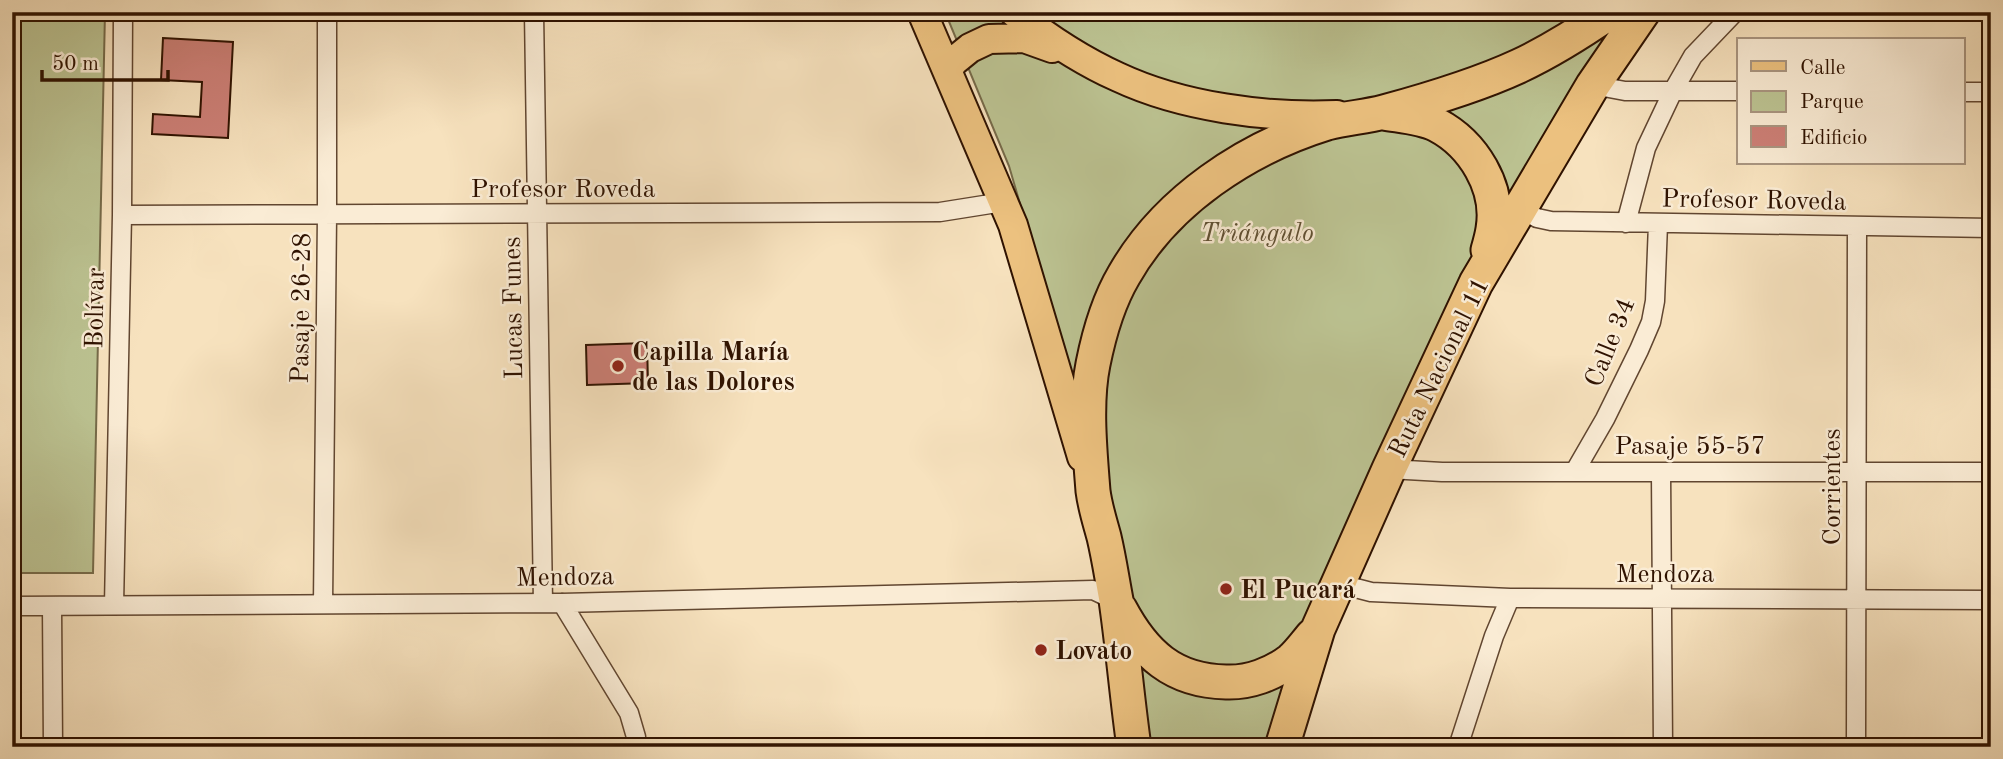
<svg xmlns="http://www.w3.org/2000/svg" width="2003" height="759" font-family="'Old Standard TT',serif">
	<rect width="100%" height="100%" fill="#f7e2be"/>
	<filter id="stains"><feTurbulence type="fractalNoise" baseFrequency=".00286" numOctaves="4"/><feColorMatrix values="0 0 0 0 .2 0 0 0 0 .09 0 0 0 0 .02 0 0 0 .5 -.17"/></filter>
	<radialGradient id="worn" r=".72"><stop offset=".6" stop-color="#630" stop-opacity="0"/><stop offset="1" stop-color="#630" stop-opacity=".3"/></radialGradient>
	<path fill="#bcc392" stroke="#766a49" stroke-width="2" d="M12,12h93l-12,561h-81z
		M945,12h700l-126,196 -237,539h-139l-36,-244 -98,-337z"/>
	<path fill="#cc7f76" stroke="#2f1200" stroke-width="2" d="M163,38l70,4 -5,96 -76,-4 1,-20 47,3 2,-35 -41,-2z
		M647,343l1,40 -61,2 -1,-40z"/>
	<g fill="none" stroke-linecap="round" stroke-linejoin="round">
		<defs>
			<path id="street" d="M534,12l9,591
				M1593,85l32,6h114
				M1963,92h28
				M1519,208l18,10 14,3 440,7
				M122,215l818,-3 63,-10
				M1626,223l20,-75 27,-57 20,-35 42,-44
				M1389,469l53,3h549
				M1575,471l30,-52 34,-69 12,-28 4,-21 3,-77
				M1661,472l2,275
				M1340,584l31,8 139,6 481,2
				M562,603l67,110 7,24v10
				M323,604l4,-389v-203
				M114,605l8,-390 1,-203
				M12,606l550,-3 531,-13 23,11
				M52,606l1,141
				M1458,747l36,-111 16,-38
				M1856,747l1,-520"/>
			<path id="primary" d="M922,12l91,213 69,232
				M1014,12c32,25 66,48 104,65 64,30 148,41 219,38
				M947,70l7,-9 16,-13 19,-9 35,-1 28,10"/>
			<path id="highway" d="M1384,113c17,3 37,4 53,12 36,19 63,62 56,104 -1,7 -3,14 -5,21
				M1120,609c24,45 53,72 106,73 23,1 47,-8 65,-22 8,-7 15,-17 22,-25
				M1134,747c-7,-49 -11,-99 -18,-147 -4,-21 -7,-42 -12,-63 -4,-15 -9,-30 -11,-46 -3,-39 -8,-88 0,-127 6,-30 15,-62 31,-89 42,-74 122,-127 203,-152 18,-5 38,-6 57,-11 44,-12 94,-27 135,-46 32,-15 62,-34 91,-54
				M1282,747l36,-118 71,-160 87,-186 117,-198 50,-73"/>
		</defs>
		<use href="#street" stroke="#614630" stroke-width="21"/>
		<use href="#primary" stroke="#2f1200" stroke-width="32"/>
		<use href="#highway" stroke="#2f1200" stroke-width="37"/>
		<use href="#street" stroke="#faecd5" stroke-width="18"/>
		<use href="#primary" stroke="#ecc17f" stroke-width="28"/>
		<use href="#highway" stroke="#ecc17f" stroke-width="33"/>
	</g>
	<g fill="#8f2418" stroke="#faecd5" stroke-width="2.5">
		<circle cx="618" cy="366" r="7"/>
		<circle cx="1226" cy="589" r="7"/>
		<circle cx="1041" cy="650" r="7"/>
	</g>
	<g text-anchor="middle" stroke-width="5" stroke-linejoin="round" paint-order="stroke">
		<g font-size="26" fill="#2f1200" stroke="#faecd5">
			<text x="563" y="197">Profesor Roveda</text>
			<text transform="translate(1754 199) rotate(1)" y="9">Profesor Roveda</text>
			<text transform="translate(94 308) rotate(-89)" y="9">Bolívar</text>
			<text transform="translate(300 308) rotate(-89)" y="9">Pasaje 26-28</text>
			<text transform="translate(512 308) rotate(-91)" y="9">Lucas Funes</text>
			<text transform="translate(1609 342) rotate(-68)" y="9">Calle 34</text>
			<text transform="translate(1438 367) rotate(-64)" y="9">Ruta Nacional 11</text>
			<text x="1690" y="454">Pasaje 55-57</text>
			<text transform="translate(1831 487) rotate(-90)" y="9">Corrientes</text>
			<text x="1665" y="582">Mendoza</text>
			<text transform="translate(565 576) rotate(-1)" y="9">Mendoza</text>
		</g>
		<g font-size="26" font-style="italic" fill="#605033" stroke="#faecd5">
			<text x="1257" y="241">Triángulo</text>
		</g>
		<g font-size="26" font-weight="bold" fill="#2f1200" stroke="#faecd5" text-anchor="start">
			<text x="632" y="360">Capilla María<tspan x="632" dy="30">de las Dolores</tspan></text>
			<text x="1240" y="598">El Pucará</text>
			<text x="1055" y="659">Lovato</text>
		</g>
	</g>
	<rect width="2003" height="759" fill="none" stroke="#f7e2be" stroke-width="42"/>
	<rect x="14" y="14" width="1975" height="731" fill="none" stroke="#2f1200" stroke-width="3.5"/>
	<rect x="21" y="21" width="1961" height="717" fill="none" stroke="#2f1200" stroke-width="2"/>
	<rect x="1737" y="38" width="228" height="126" fill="#faecd5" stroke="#a99580" stroke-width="2"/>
	<rect x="1751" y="61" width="35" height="10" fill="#ecc17f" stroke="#a99580" stroke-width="2"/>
	<text x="1800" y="74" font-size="21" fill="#2f1200">Calle</text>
	<rect x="1751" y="91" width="35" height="21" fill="#bcc392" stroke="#a99580" stroke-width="2"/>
	<text x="1800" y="108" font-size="21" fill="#2f1200">Parque</text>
	<rect x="1751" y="126" width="35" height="21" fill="#cc7f76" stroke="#a99580" stroke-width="2"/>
	<text x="1800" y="144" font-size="21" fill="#2f1200">Edificio</text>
	<path d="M42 70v10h126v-10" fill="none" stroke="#2f1200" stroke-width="3.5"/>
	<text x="52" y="70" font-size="21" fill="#2f1200" stroke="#faecd5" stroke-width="5" paint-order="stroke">50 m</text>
	<rect width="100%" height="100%" filter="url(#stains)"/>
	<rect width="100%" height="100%" fill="url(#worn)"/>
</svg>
